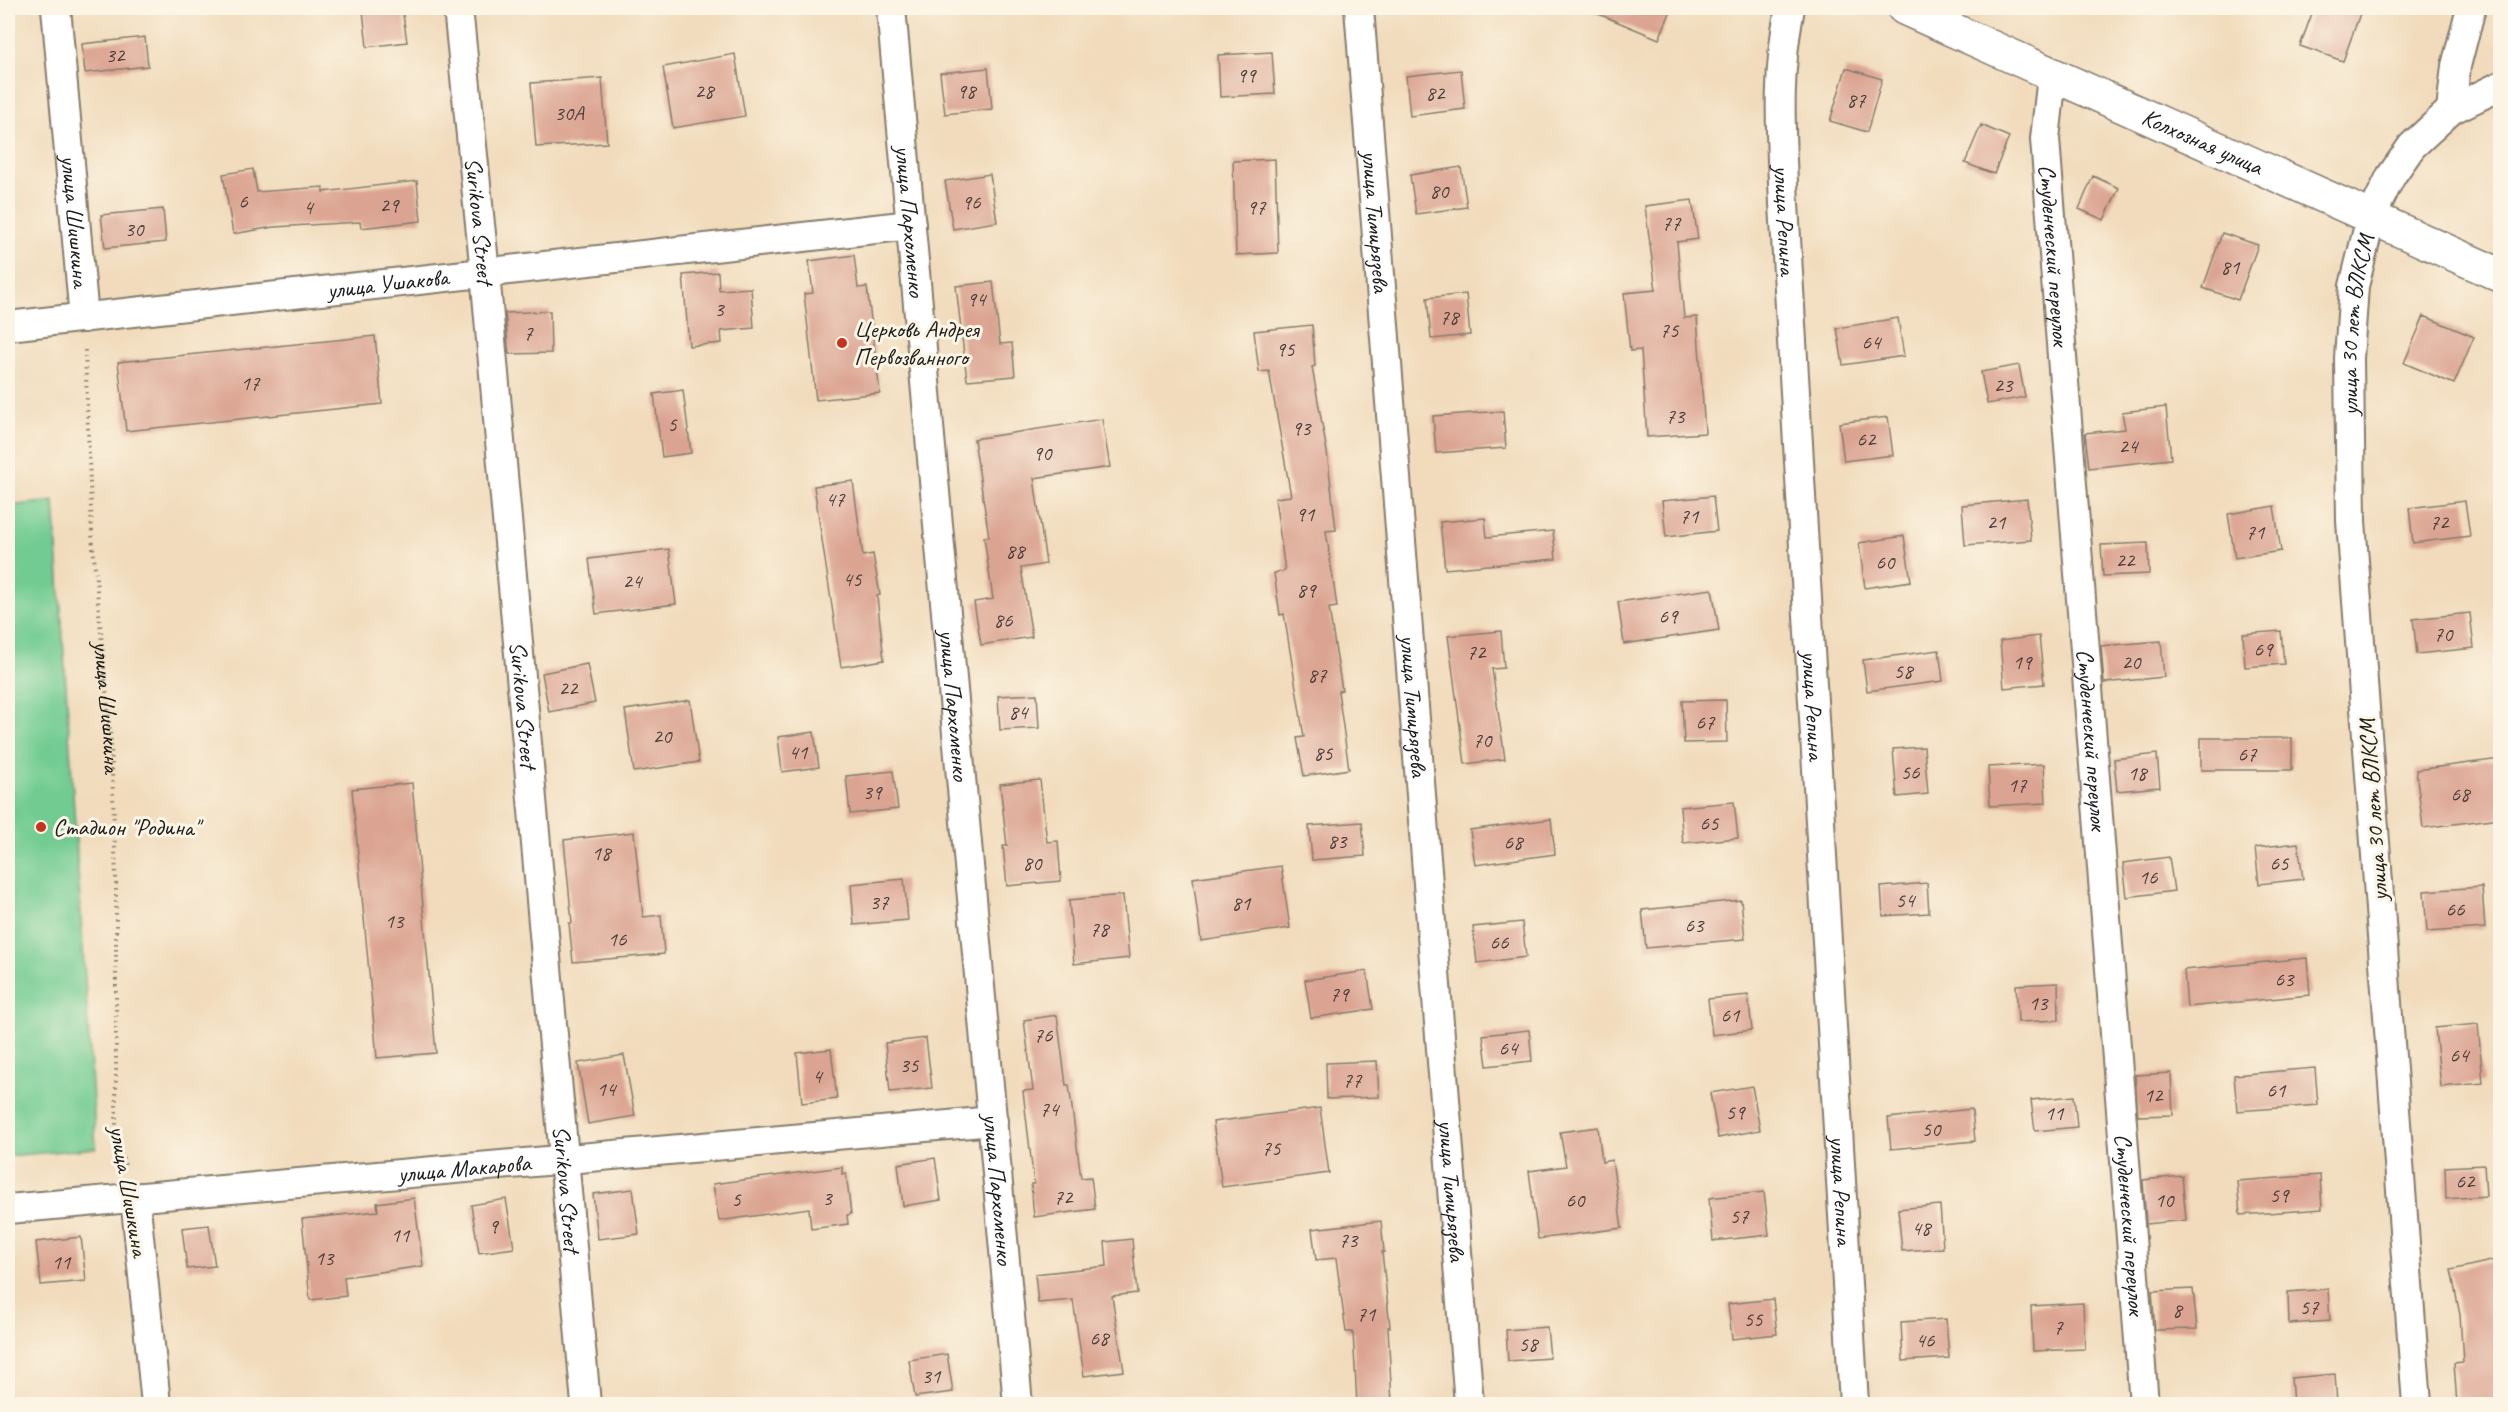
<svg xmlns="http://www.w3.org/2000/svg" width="2508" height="1412" font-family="Caveat,sans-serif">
	<rect width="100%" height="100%" fill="#fcf5e5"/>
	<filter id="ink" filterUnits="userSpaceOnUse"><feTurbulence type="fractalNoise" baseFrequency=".0167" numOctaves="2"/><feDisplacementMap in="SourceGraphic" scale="12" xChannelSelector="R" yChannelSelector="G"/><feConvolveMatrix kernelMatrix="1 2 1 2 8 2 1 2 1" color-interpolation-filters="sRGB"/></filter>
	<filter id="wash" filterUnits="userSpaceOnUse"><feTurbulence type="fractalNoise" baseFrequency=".008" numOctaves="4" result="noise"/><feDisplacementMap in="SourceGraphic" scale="24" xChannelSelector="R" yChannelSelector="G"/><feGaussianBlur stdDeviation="1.35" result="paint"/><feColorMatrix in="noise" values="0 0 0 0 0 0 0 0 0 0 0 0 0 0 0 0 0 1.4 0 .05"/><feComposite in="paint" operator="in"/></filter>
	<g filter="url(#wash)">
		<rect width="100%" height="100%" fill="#f1dbbc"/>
		<path fill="#72cc92" stroke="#477457" stroke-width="1.5" d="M54,501l42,647 -88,8v-650z"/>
		<g id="blocks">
			<path fill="#dba492" d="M389,8h13l5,34 -40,5 -4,-36z
				M1584,8h88l-13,31z
				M2314,8h48l-19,53 -43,-15z
				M145,37l3,29 -63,7 -3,-29z
				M1272,52l3,42 -55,3 -2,-42z
				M735,54l10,62 -72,12 -10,-61z
				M988,68l4,41 -47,5 -5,-41z
				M1846,68l36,11 -15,53 -37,-11z
				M1461,70l4,39 -55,7 -4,-40z
				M602,78l5,65 -71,4 -5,-64z
				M1981,125l28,12 -15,37 -29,-11z
				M1275,159l3,94 -42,2 -3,-94z
				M1461,167l6,40 -51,7 -6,-39z
				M253,169l4,23 66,-5v5l94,-11 4,40 -60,7 -1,-6 -86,5 -41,7 -10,-60z
				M990,174l7,48 -44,7 -8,-48z
				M2093,176l26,12 -15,32 -25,-11z
				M1692,200l6,39 -21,3 7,76 13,-1 8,116 -58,4 -6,-87 -11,1 -6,-58 32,-3 -11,-84z
				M163,209l3,33 -61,6 -4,-33z
				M2222,233l36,12 -20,55 -35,-12z
				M854,255l4,33 9,-1 13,106 -64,7 -12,-106 9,-1 -4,-32z
				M718,272l1,18 32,-2 3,40 -33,3 1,12 -33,3 -6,-71z
				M993,282l7,62 12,-1 3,33 -48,4 -11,-94z
				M1466,294l4,41 -39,4 -4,-41z
				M550,311l1,42 -42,1 -4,-41z
				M2424,316l50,21 -20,47 -50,-21z
				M1898,318l6,38 -61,9 -6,-37z
				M1312,325l3,41 -3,1 15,85 9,78 -10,1 11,76 -8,1 13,82 -4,1 11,78 -45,7 -7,-38 7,-1 -20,-123 -4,1 -6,-42 11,-2 -10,-73 16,-2 -22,-125 -10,1 -5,-41z
				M375,336l7,68 -256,27 -8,-69z
				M2019,365l6,32 -38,7 -6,-32z
				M683,390l8,63 -29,4 -8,-63z
				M2166,407l5,52 -82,9 -4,-35 40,-4 -3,-17z
				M1503,411l3,37 -70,5 -3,-37z
				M1888,417l5,38 -49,6 -5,-38z
				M1102,419l8,48 -76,11 12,86 -25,4 11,69 -51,8 -7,-43 19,-3 -9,-62h5l-15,-98z
				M853,481l10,75 10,-2 7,41 -3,1 7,64 -43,7 -27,-181z
				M1713,496l4,35 -51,6 -4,-36z
				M2027,499l4,41 -66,5 -3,-40z
				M2465,501l5,35 -57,7 -4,-35z
				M2274,506l7,45 -46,7 -7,-44z
				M1485,518l2,19 66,-6 3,28 -111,10 -5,-47z
				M1904,536l7,45 -46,7 -6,-45z
				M2148,543l1,31 -46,2 -2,-31z
				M669,549l7,55 -80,10 -7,-55z
				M1712,589l7,41 -95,14 -6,-42z
				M2470,613l4,35 -57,6 -4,-35z
				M1501,631l3,37 -12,1 13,90 -40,5 -17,-128z
				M2281,631l3,33 -39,3 -2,-33z
				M2039,636l5,48 -40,4 -4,-47z
				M2161,641l3,36 -60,6 -3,-37z
				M1939,650l4,31 -76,10 -4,-31z
				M587,664l8,39 -46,9 -7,-39z
				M1037,694l2,34 -39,2 -2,-34z
				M690,700l9,62 -65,10 -9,-62z
				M1726,700l1,42 -43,1 -2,-42z
				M814,732l5,35 -37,5 -4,-35z
				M2201,738h91v32h-91z
				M1924,747l4,47 -31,3 -4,-48z
				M2157,754l3,33 -43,4 -3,-32z
				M2500,759v59l-77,10 -7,-58z
				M2044,764l2,39 -56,3 -2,-39z
				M893,771l5,38 -48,5 -4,-38z
				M1040,780l7,62 11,-1 3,40 -54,5 -4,-40h4l-7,-62z
				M412,783l24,270 -59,5 -25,-269z
				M1734,802l4,36 -55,5 -3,-36z
				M1551,819l4,35 -80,11 -5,-35z
				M1362,822l3,34 -53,4 -3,-34z
				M634,832l9,85 18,-2 3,39 -91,8 -4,-39h3l-8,-83z
				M2298,843l5,36 -44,5 -4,-36z
				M2169,857l5,34 -47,6 -4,-34z
				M1281,866l9,62 -89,13 -8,-63z
				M904,879l4,41 -54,5 -3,-41z
				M1927,883l2,30 -46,3 -2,-29z
				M2482,887l3,41 -58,4 -3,-41z
				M1123,895l6,63 -55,6 -5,-64z
				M1741,900l4,39 -99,9 -4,-38z
				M1522,922l4,35 -49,6 -4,-36z
				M2307,958l3,37 -123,12 -3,-37z
				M1367,971l6,38 -62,9 -6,-38z
				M2058,983l1,37 -41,2 -2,-37z
				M1748,995l4,35 -40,5 -4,-36z
				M1057,1015l9,70h3l12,93 10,-1 4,32 -61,8 -3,-33h3l-11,-93 10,-1 -9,-70z
				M2478,1024l5,59 -42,4 -6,-59z
				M1529,1030l3,31 -45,5 -4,-31z
				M926,1038l6,50 -42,4 -5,-49z
				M831,1049l6,50 -35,4 -5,-50z
				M624,1055l11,61 -47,8 -10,-61z
				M1377,1061l2,36 -52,2 -1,-36z
				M2315,1068l3,37 -81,6 -3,-36z
				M2171,1073l2,42 -35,1 -3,-41z
				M1752,1086l8,44 -42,8 -8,-45z
				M2074,1096l3,31 -42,4 -4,-31z
				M1320,1108l9,65 -107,14 -9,-65z
				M1972,1109l3,32 -84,8 -3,-31z
				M1598,1127l4,35 10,-2 10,68 -84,11 -9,-68 37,-5 -6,-34z
				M935,1158l6,42 -38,6 -5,-42z
				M2484,1165l2,31 -40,3 -1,-32z
				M842,1167v7l4,-1 5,41 -4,1 1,9 -37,5 -2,-21 -90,13 -6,-37z
				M2320,1175l2,34 -82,6 -3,-34z
				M2182,1176l4,44 -40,4 -3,-44z
				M633,1189l6,45 -41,5 -5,-45z
				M1764,1192l5,43 -56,6 -4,-43z
				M414,1198l9,68 -79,11 2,19 -36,4 -8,-81 76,-8 -1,-8z
				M506,1199l8,49 -35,5 -8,-48z
				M1940,1205l3,43 -41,3 -4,-42z
				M1381,1221l3,31h-2l8,75h-2l4,77h-35l-4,-72h-7l-10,-74 -20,2 -4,-31z
				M209,1225l6,41 -28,3 -5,-41z
				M81,1237l5,44 -45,4 -5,-43z
				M1132,1239l5,54 -25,3 12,75 -40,5 -11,-76 -35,3 -3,-29 72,-8 -2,-24z
				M2500,1259v145h-43l-3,-41 9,-1 -3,-47 -9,-45z
				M2193,1289l4,40 -42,1 -3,-39z
				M2328,1289l2,32 -41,3 -1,-32z
				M1773,1299l4,35 -45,5 -4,-35z
				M2083,1303l2,46 -52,2 -2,-45z
				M1946,1319l3,39 -46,3 -2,-39z
				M1547,1327l3,31 -42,3 -2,-31z
				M947,1354l6,38 -38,5 -6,-37z
				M2335,1374l2,30h-44l-2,-26z"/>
		</g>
	</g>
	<g filter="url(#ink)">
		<use href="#blocks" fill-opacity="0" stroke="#867c6c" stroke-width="1.5"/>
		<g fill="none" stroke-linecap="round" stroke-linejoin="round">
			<defs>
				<g id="minor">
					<path id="s2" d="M56,8l28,310"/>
					<path id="s3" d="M458,8l27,265 101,1131"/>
					<path id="s4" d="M891,8l127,1396"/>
					<path id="s5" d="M1359,8l110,1396"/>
					<path id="s6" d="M1790,8c-14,68 -9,127 -6,196l70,1200"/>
					<path id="s7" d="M2052,76l-7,63 99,1265"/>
					<path d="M2451,110l5,-44 15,-58"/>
					<path id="s8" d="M8,326l903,-101"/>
					<path d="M135,1197l21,207"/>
					<path id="s9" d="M8,1209l985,-88"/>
					<path id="s10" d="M2417,1404l-66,-883 -2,-163 5,-72 17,-69 20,-41 21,-30 39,-36 49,-24"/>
				</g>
				<g id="secondary">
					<path id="s11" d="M1904,8l596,267"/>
				</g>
			</defs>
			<use href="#minor" stroke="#867c6c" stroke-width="32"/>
			<use href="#secondary" stroke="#867c6c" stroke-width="36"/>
			<path stroke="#867c6c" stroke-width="4" stroke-dasharray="1.5 4.5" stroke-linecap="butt" id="s1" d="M85,350l7,185 19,208 5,134v262l9,26"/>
			<use href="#minor" stroke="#fff" stroke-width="28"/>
			<use href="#secondary" stroke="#fff" stroke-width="33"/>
		</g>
	</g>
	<g fill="#c8321e" stroke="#fcf5e5" stroke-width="2">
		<circle cx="842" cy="343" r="6"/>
		<circle cx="41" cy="827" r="6"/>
	</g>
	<g text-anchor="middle" stroke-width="6" stroke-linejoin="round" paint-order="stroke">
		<g font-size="21" fill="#4c3e3a">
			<text x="115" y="62">32</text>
			<text x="1246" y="82">99</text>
			<text x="704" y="98">28</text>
			<text x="966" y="98">98</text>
			<text x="1435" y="100">82</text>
			<text x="1856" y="107">87</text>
			<text x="569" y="120">30А</text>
			<text x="1439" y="198">80</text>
			<text x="243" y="208">6</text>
			<text x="971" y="209">96</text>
			<text x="389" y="212">29</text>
			<text x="308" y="214">4</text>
			<text x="1256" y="214">97</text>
			<text x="1671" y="230">77</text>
			<text x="134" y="236">30</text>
			<text x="2230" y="274">81</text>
			<text x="976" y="306">94</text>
			<text x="719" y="316">3</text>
			<text x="1449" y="324">78</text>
			<text x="1669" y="337">75</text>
			<text x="528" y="340">7</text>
			<text x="1871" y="349">64</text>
			<text x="1285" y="356">95</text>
			<text x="250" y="390">17</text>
			<text x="2003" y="392">23</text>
			<text x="1675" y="423">73</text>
			<text x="672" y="431">5</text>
			<text x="1301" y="435">93</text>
			<text x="1866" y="446">62</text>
			<text x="2128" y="453">24</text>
			<text x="1042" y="460">90</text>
			<text x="835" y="506">47</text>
			<text x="1305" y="521">91</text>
			<text x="1689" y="523">71</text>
			<text x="1996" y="529">21</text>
			<text x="2439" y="529">72</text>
			<text x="2255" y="539">71</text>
			<text x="1015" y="558">88</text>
			<text x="2125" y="567">22</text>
			<text x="1885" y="569">60</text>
			<text x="852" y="586">45</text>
			<text x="632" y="588">24</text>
			<text x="1306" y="597">89</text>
			<text x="1668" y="623">69</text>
			<text x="1003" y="627">86</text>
			<text x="2443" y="641">70</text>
			<text x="2263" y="656">69</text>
			<text x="1476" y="659">72</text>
			<text x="2022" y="669">19</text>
			<text x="2131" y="669">20</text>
			<text x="1903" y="678">58</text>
			<text x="1317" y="682">87</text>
			<text x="568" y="695">22</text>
			<text x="1018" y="719">84</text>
			<text x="1705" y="729">67</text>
			<text x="662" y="743">20</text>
			<text x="1482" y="747">70</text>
			<text x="798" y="759">41</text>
			<text x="1323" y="760">85</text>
			<text x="2247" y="761">67</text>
			<text x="1910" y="779">56</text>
			<text x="2137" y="780">18</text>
			<text x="2017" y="792">17</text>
			<text x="872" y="799">39</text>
			<text x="2460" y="801">68</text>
			<text x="1709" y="830">65</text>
			<text x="1337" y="848">83</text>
			<text x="1513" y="849">68</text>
			<text x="601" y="860">18</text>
			<text x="1032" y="870">80</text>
			<text x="2279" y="870">65</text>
			<text x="2148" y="884">16</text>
			<text x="1905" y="907">54</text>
			<text x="879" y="909">37</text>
			<text x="1241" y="910">81</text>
			<text x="2455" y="916">66</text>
			<text x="394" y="928">13</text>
			<text x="1694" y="932">63</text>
			<text x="1099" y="936">78</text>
			<text x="617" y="946">16</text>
			<text x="1499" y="949">66</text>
			<text x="2284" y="986">63</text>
			<text x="1339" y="1001">79</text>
			<text x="2038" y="1010">13</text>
			<text x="1730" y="1022">61</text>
			<text x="1043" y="1042">76</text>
			<text x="1508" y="1055">64</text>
			<text x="2459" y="1062">64</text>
			<text x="909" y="1072">35</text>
			<text x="817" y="1083">4</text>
			<text x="1352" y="1087">77</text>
			<text x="606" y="1096">14</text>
			<text x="2276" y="1097">61</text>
			<text x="2153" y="1102">12</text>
			<text x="1049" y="1116">74</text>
			<text x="1735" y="1119">59</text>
			<text x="2054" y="1120">11</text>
			<text x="1931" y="1136">50</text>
			<text x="1271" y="1155">75</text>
			<text x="2465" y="1188">62</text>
			<text x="2279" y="1202">59</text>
			<text x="1063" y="1204">72</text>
			<text x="827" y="1205">3</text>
			<text x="736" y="1206">5</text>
			<text x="1575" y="1207">60</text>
			<text x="2164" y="1207">10</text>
			<text x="1739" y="1223">57</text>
			<text x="493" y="1233">9</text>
			<text x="1921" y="1235">48</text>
			<text x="400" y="1242">11</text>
			<text x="1348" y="1247">73</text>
			<text x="324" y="1265">13</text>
			<text x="61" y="1269">11</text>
			<text x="2309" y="1314">57</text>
			<text x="2177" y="1317">8</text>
			<text x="1366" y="1321">71</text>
			<text x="1753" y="1326">55</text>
			<text x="2058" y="1334">7</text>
			<text x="1099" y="1345">68</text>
			<text x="1925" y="1347">46</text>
			<text x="1528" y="1351">58</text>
			<text x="931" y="1383">31</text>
		</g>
		<g font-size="24" fill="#1c1c1c" stroke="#fcf5e5">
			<text dy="8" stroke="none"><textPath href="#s11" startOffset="327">Колхозная улица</textPath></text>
			<text dy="8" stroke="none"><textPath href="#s6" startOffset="213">улица Репина</textPath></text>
			<text dy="8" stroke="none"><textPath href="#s5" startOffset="214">улица Тимирязева</textPath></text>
			<text dy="8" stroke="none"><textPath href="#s2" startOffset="214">улица Шишкина</textPath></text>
			<text dy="8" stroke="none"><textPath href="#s3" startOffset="214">Surikova Street</textPath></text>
			<text dy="8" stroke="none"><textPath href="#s4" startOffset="214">улица Пархоменко</textPath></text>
			<text dy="8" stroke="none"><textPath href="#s7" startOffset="180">Студенческий переулок</textPath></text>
			<text dy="8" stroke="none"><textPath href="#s8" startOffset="382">улица Ушакова</textPath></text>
			<text dy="8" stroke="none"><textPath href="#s10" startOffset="1082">улица 30 лет ВЛКСМ</textPath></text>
			<text dy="8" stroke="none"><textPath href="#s3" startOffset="700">Surikova Street</textPath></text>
			<text dy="8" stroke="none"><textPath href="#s4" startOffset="700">улица Пархоменко</textPath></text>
			<text dy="8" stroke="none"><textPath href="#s5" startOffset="700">улица Тимирязева</textPath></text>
			<text dy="8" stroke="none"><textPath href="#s6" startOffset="699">улица Репина</textPath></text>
			<text dy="8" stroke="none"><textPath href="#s1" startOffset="358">улица Шишкина</textPath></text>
			<text dy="8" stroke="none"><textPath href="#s7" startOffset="666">Студенческий переулок</textPath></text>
			<text transform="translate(2373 810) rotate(-94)" y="8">улица 30 лет ВЛКСМ</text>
			<text dy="8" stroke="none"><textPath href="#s9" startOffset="458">улица Макарова</textPath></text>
			<text dy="8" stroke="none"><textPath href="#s3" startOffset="1186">Surikova Street</textPath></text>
			<text dy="8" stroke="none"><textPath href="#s4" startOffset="1186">улица Пархоменко</textPath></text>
			<text transform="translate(129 1191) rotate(80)" y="8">улица Шишкина</text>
			<text dy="8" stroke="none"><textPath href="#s5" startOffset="1186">улица Тимирязева</textPath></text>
			<text dy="8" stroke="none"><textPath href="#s6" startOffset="1185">улица Репина</textPath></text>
			<text dy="8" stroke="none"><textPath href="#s7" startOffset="1152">Студенческий переулок</textPath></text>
		</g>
		<g font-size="24" fill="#1c1c1c" stroke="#fcf5e5" text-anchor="start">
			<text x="854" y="337">Церковь Андрея<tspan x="854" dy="28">Первозванного</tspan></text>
			<text x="53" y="835">Стадион "Родина"</text>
		</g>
	</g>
	<rect width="2508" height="1412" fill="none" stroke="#fcf5e5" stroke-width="30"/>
</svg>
